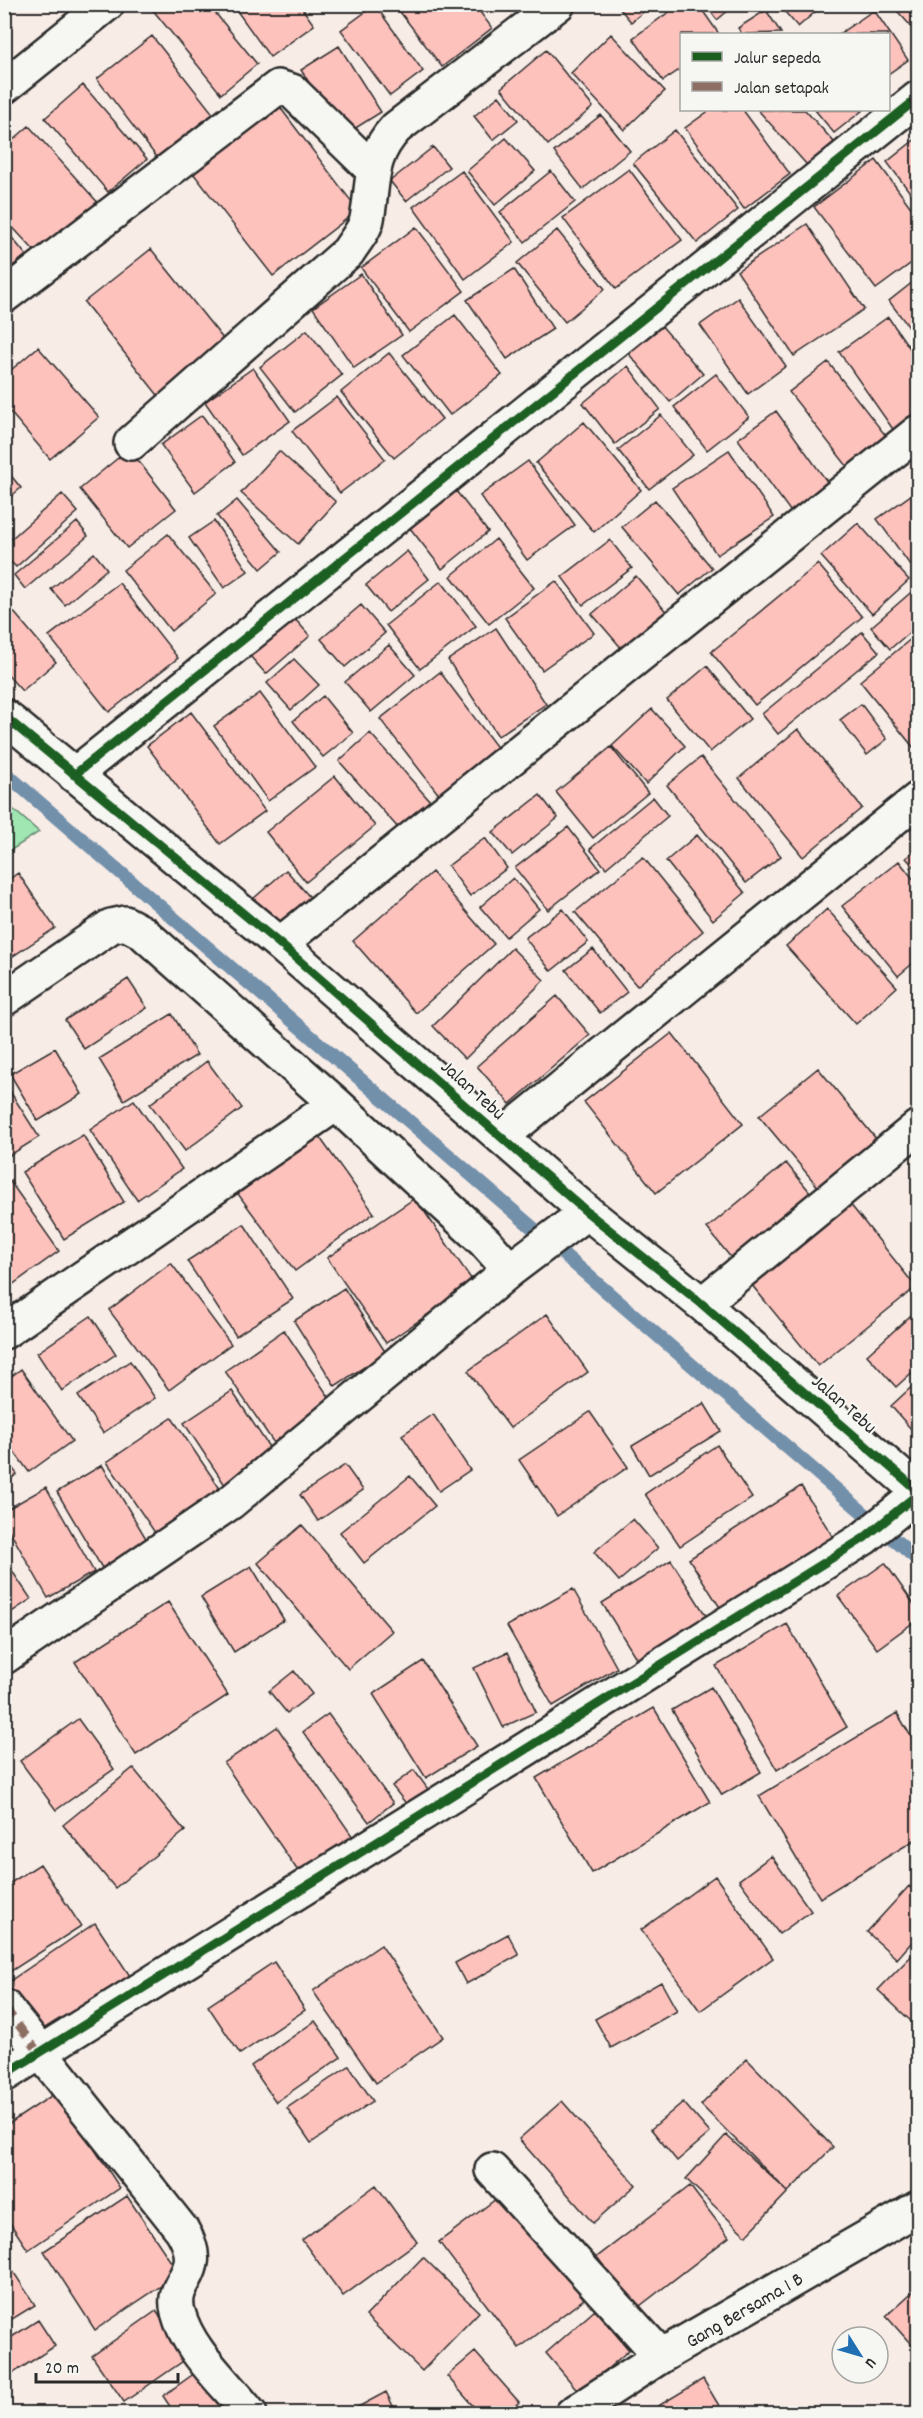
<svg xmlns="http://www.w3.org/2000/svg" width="923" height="2418" font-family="Dekko,sans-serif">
	<rect width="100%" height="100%" fill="#f8ece7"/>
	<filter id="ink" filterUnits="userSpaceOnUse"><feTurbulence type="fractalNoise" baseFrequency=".0167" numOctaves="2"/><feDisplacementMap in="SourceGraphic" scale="12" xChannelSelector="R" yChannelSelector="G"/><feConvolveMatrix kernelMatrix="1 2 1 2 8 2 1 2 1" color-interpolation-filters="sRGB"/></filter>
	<g filter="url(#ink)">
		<path fill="#9fe6b3" stroke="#65886f" stroke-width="1.5" d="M5,802l34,30 -34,22z"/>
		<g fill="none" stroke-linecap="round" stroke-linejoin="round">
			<path stroke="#7290aa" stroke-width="14" d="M4,772l914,788"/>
		</g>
		<path fill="#fec2bd" stroke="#2b2b2b" stroke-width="1.5" d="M148,4h60l49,60 -36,30z
			M232,4h67l15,21 -44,32z
			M394,4h80l18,24 -50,39z
			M487,4h17l-10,9z
			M616,4h37l-22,18z
			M680,4h18l21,30h-37v34l-19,13 -30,-43z
			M705,4h31l-19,16z
			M778,4h46l-26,23z
			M891,4h27v30z
			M375,5l48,66 -33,25 -49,-66z
			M766,10l15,23 -39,1 -4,-6z
			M874,10l34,50 -20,14v-40h-49z
			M611,34l54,57 -41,39 -53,-57z
			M152,36l70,89 -57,43 -68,-89z
			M339,46l42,66 -38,24 -42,-66z
			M546,50l47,57 -45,38 -47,-57z
			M83,85l64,74 -39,33 -63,-74z
			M499,96l19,24 -25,20 -19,-24z
			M279,106l79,104 -85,66 -80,-103z
			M710,110h33l47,64 -46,35 -59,-81z
			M758,110h47l29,32 -27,23z
			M815,110h48l-29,23z
			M601,115l29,36 -47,38 -29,-37z
			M29,126l72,80 -58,54 -39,-42v-70z
			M675,130l63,80 -41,33 -64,-80z
			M918,137v66l-31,-41z
			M506,138l29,33 -40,34 -28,-34z
			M433,147l16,20 -43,34 -16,-20z
			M876,160l42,57v41l-42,31 -62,-82z
			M629,169l53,71 -66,49 -53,-71z
			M462,171l52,71 -49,37 -52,-72z
			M551,171l24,31 -50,40 -25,-30z
			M807,224l57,85 -70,47 -57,-85z
			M416,227l48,64 -55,41 -48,-64z
			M4,228l22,27 -22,18z
			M557,230l48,59 -40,33 -48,-59z
			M151,249l77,96 -67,54 -77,-97z
			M514,269l39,60 -46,30 -40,-59z
			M361,274l41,61 -48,33 -41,-60z
			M918,278v61l-29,-38z
			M738,298l48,68 -38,28 -48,-69z
			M455,315l47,60 -52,40 -47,-60z
			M888,317l30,43v60l-21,15 -58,-83z
			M660,324l43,50 -33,28 -42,-49z
			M307,330l35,45 -47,37 -35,-45z
			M38,347l61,70 -49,42 -46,-54v-29z
			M389,353l53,66 -48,39 -53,-66z
			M828,362l58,74 -39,30 -58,-74z
			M628,366l32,43 -45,35 -32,-41z
			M253,368l37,53 -48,34 -37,-53z
			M716,374l33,43 -42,33 -33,-43z
			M337,397l48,62 -45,34 -48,-62z
			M776,411l55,76 -38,28 -55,-76z
			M202,415l33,47 -40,30 -34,-47z
			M661,415l32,40 -44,34 -31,-39z
			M584,422l57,68 -47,42 -58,-69z
			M129,449l47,60 -49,39 -47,-59z
			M729,450l45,67 -57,38 -45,-67z
			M279,451l57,51 -38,42 -57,-51z
			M528,461l47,64 -48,35 -47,-64z
			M4,467l17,21 -17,14z
			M918,490v69l-8,6 -33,-46z
			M456,491l32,41 -46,37 -32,-41z
			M62,494l16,18 -62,55 -12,-12v-10z
			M237,500l44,52 -20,17 -44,-53z
			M655,500l57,68 -33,27 -57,-68z
			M214,521l34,50 -24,17 -35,-50z
			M77,522l11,14 -63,53 -11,-14z
			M858,523l51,57 -37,34 -51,-58z
			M168,534l48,60 -45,37 -48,-61z
			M496,539l38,49 -45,36 -38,-48z
			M610,540l22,28 -49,37 -21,-28z
			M407,551l22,28 -41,33 -22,-27z
			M94,553l13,16 -42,36 -14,-16z
			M818,564l44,53 -107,88 -44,-53z
			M636,576l38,45 -44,37 -38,-44z
			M441,581l35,45 -56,43 -34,-44z
			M556,581l38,52 -52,37 -37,-52z
			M119,583l59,75 -69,54 -60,-76z
			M916,588l2,2v35l-28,24 -19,-22z
			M361,605l24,28 -40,34 -24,-28z
			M13,611l43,51 -34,29 -18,-20v-52z
			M294,618l16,18 -44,38 -16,-18z
			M496,628l50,76 -48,32 -50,-76z
			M862,632l17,20 -101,82 -16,-20z
			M918,633v120l-58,-72z
			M389,645l26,30 -44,37 -26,-30z
			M294,659l25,26 -28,25 -24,-27z
			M707,666l43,53 -40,33 -43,-52z
			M440,672l59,78 -59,46 -60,-77z
			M260,693l55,74 -47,34 -54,-75z
			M323,696l30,37 -30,24 -30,-36z
			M861,704l26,35 -20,16 -27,-35z
			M652,709l33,37 -39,38 -34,-38z
			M191,712l74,99 -45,33 -73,-98z
			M798,729l64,79 -59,49 -64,-79z
			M370,733l60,68 -31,28 -60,-68z
			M611,747l37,46 -55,45 -37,-46z
			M701,757l80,99 -35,27 -79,-98z
			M335,776l40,50 -69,56 -40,-50z
			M540,795l18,23 -46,37 -19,-23z
			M653,797l15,19 -62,52 -16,-19z
			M568,827l32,42 -52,41 -33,-42z
			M697,835l48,58 -32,27 -47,-59z
			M485,838l22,30 -37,28 -22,-30z
			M918,847v24l-12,-13z
			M643,857l60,74 -66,55 -62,-74z
			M899,861l19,24v74l-20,17 -56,-70z
			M286,870l29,33 -33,30 -29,-34z
			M432,872l62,72 -78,69 -63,-72z
			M18,873l37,55 -51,34v-79z
			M513,878l26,31 -33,28 -26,-30z
			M563,909l25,33 -37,29 -26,-33z
			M827,909l70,78 -41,37 -70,-78z
			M512,948l32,32 -79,79 -32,-33z
			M593,949l34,43 -27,21 -34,-43z
			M128,979l19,29 -63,41 -19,-29z
			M557,996l33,39 -80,69 -33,-38z
			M172,1014l25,41 -73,45 -25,-41z
			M672,1033l71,91 -87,69 -72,-91z
			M55,1048l27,46 -44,27 -28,-47z
			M207,1061l35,47 -57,43 -35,-47z
			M818,1068l59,72 -58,48 -60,-72z
			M4,1082l35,55 -35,22z
			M134,1100l48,69 -45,31 -47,-70z
			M83,1135l41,67 -60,37 -42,-67z
			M318,1135l56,78 -79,58 -57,-77z
			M786,1163l29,35 -79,66 -29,-36z
			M9,1180l50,71 -54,39 -1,-107z
			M415,1198l59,85 -88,60 -59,-85z
			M850,1204l66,83 -98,79 -67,-82z
			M244,1224l49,75 -57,37 -49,-75z
			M171,1263l60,81 -62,46 -60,-80z
			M344,1288l42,65 -51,33 -41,-65z
			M918,1309v58l-22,20 -29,-32z
			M547,1314l41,58 -78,56 -42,-57z
			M91,1316l25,38 -54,37 -25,-38z
			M284,1330l55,82 -59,40 -55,-81z
			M130,1361l25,37 -52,35 -25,-37z
			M21,1369l51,72 -43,31 -25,-34v-56z
			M918,1381v56l-27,-31z
			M232,1391l41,62 -48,32 -41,-62z
			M704,1403l17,28 -72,44 -17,-29z
			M590,1412l38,55 -71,49 -38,-56z
			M433,1414l37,56 -31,21 -37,-56z
			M172,1418l53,78 -65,44 -53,-78z
			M717,1445l35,53 -72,48 -35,-52z
			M4,1457l13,17 -13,10z
			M102,1465l45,75 -45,28 -45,-76z
			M345,1465l18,25 -45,31 -18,-26z
			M410,1476l25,30 -71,57 -24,-31z
			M801,1486l39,62 -112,72 -39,-61z
			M46,1487l48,85 -46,26 -44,-77v-10z
			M633,1519l25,29 -39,33 -25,-29z
			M302,1525l90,106 -44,38 -90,-106z
			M4,1559l27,40 -27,18z
			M671,1560l39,62 -69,44 -39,-63z
			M885,1563l33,47v9l-41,30 -39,-53z
			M251,1566l33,54 -50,32 -33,-55z
			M573,1589l44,79 -64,38 -46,-80z
			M168,1602l60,93 -92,60 -61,-93z
			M787,1624l60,103 -70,43 -61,-104z
			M508,1652l28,60 -33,15 -29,-59z
			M423,1661l54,85 -51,32 -53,-84z
			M294,1671l18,23 -25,19 -18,-22z
			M711,1687l50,85 -39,23 -50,-85z
			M654,1708l56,94 -118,71 -56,-95z
			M897,1713l21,35v90l-98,60 -61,-102z
			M328,1714l65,89 -24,19 -66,-90z
			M78,1719l36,50 -58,41 -36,-49z
			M277,1727l78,113 -53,37 -78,-114z
			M133,1768l52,63 -70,57 -52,-63z
			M414,1770l19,26 -21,15 -20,-25z
			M771,1856l40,55 -32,23 -40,-54z
			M40,1864l41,62 -76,49 -1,-88z
			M715,1876l58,82 -73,53 -59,-81z
			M909,1886l9,9v40l-21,24 -30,-27z
			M95,1923l39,59 -92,62 -38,-59z
			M508,1934l11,21 -53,29 -11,-21z
			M381,1945l62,92 -67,46 -63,-92z
			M918,1949v72l-3,4 -37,-35z
			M274,1962l31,48 -65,44 -32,-48z
			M661,1982l16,29 -66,37 -16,-29z
			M315,2021l26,36 -65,45 -25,-36z
			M747,2059l86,88 -45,45 -87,-87z
			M349,2066l24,35 -62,42 -24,-35z
			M57,2092l63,96 -92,62 -24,-36v-87z
			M562,2101l74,84 -43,38 -74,-84z
			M683,2102l27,31 -33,28 -26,-32z
			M726,2135l62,57 -42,44 -60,-57z
			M376,2185l41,57 -74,54 -41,-56z
			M690,2186l39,51 -93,72 -39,-52z
			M504,2193l80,106 -65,49 -80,-106z
			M127,2196l52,78 -84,56 -51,-79z
			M423,2257l56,55 -57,59 -56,-55z
			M7,2262l28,43 -31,19v-61z
			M918,2287v65l-32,-36z
			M595,2310l34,40 -49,43 -34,-40z
			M156,2311l33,46 -65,45 -32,-46z
			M38,2320l17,26 -51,33v-37z
			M475,2352l44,50 -12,12h-27l-33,-38z
			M202,2368l30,46h-57l-12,-18z
			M703,2379l21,35h-79z
			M386,2392l11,22h-52z
			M918,2407v7h-14z"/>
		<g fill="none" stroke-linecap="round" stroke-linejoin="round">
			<defs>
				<path id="minor" d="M4,87l103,-83
					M4,296l274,-209 14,4 80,78
					M131,443l217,-191c6,-10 17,-22 19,-33 7,-36 1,-61 29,-91l162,-124
					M4,716l276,228 307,268 115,92 216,187
					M74,775l844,-677
					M280,944l638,-512
					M4,999l107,-73 14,-3 17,9 194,172 149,138 25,28
					M501,1137l417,-338
					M702,1304l216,-177
					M4,1332l332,-228
					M4,1657l227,-155 279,-232 77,-58
					M4,2006l178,224c27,45 -13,48 -4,82 10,39 48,71 72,102
					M4,2075l860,-537 54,-44
					M492,2170l169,186
					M572,2414l89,-58 257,-148"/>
			</defs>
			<use href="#minor" stroke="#2b2b2b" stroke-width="38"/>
			<use href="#minor" stroke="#f6f6f2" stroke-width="33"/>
			<path stroke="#8d6e63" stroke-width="8" stroke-dasharray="15 8" stroke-linecap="butt" d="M4,2006l36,48"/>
			<defs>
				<path id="cycleway" d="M4,716l276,228 307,268 115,92 216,187
					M74,775l844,-677
					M4,2075l860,-537 54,-44"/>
			</defs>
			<use href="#cycleway" stroke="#f6f6f2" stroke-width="13"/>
			<use href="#cycleway" stroke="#1b5e20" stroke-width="9"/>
		</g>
	</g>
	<g text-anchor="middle" stroke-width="4.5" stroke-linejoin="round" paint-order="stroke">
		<g font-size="20" fill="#2b2b2b" stroke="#f6f6f2">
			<text transform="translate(474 1089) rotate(42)" y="7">Jalan Tebu</text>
			<text transform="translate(845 1403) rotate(41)" y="7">Jalan Tebu</text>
			<text transform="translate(744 2309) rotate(-30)" y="7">Gang Bersama 1 B</text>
		</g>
	</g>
	<rect width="923" height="2418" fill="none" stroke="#f6f6f2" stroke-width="24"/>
	<rect x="12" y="12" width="899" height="2394" fill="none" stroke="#2b2b2b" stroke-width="2" filter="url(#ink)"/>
	<rect x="680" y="33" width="210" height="78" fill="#f6f6f2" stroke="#a5a5a2" stroke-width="1.5"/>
	<rect x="692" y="52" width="30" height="9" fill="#1b5e20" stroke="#a5a5a2" stroke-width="1.5"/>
	<text x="734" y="63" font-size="18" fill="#2b2b2b">Jalur sepeda</text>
	<rect x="692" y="82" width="30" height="9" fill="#8d6e63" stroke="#a5a5a2" stroke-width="1.5"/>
	<text x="734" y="93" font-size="18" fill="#2b2b2b">Jalan setapak</text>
	<g transform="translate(860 2355) rotate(127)"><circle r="28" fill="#f6f6f2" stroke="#a5a5a2" stroke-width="1.5"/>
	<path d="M0-4.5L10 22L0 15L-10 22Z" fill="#1f6fb2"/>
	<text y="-9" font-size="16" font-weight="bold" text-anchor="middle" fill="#2b2b2b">U</text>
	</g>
	<path d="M36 2373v9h142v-9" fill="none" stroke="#2b2b2b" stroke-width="3"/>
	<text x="45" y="2373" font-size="18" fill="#2b2b2b" stroke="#f6f6f2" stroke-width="4.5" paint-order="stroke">20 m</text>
</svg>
